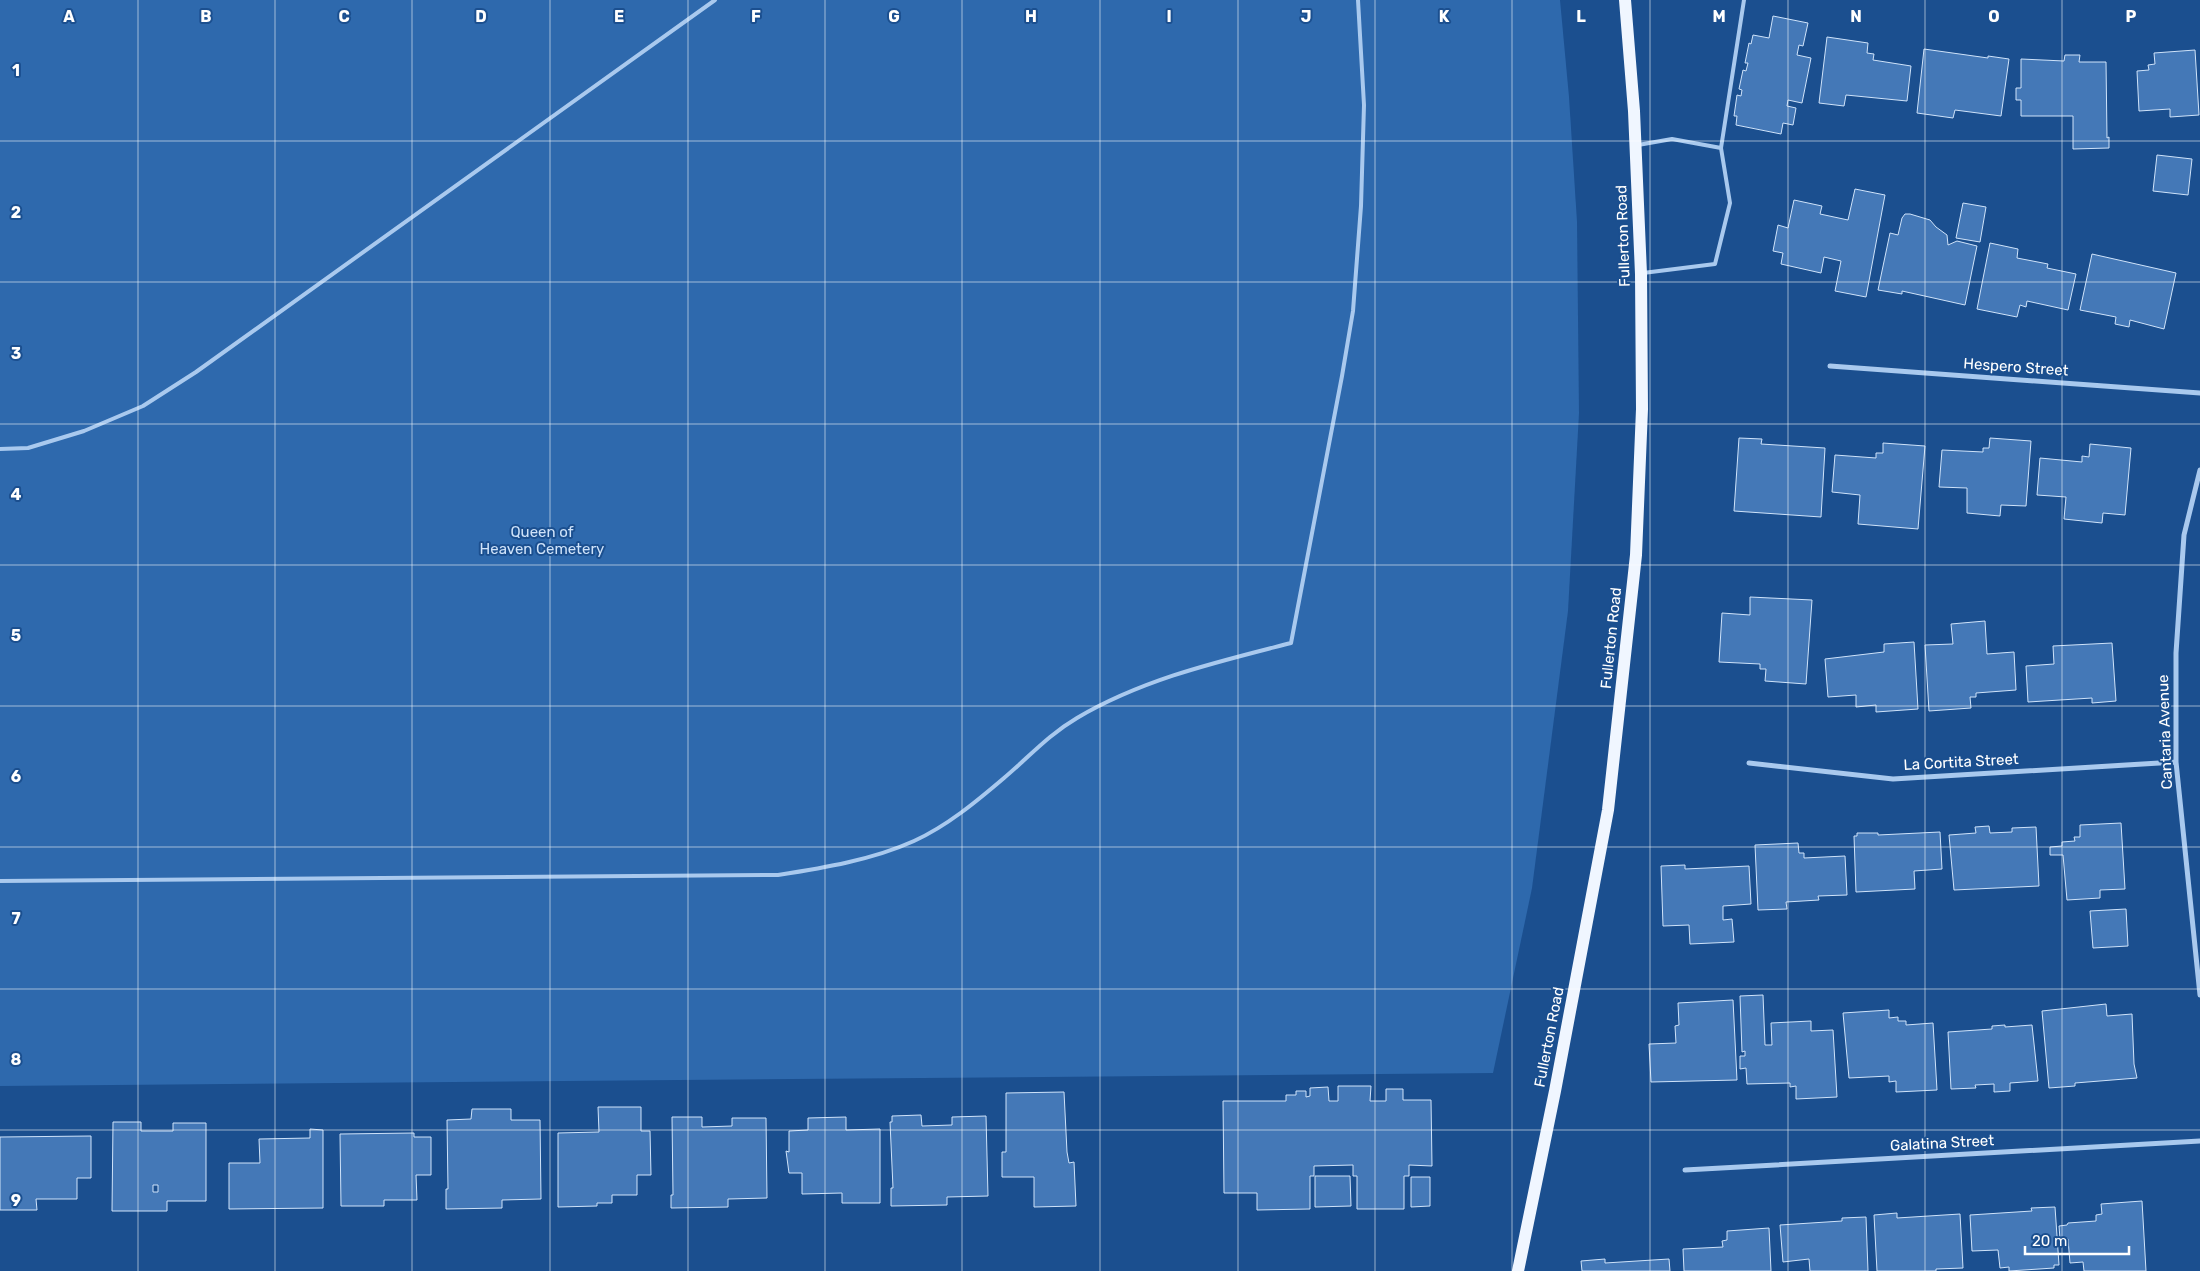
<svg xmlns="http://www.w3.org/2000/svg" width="2200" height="1271" font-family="Rubik,sans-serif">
	<rect width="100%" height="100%" fill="#1b4f8f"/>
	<path fill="#2e69ad" d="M0,0h1560l9,97 8,125 2,191 -11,198 -36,277 -39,185 -1493,13z"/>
	<path fill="#4478b7" stroke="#cfe3fa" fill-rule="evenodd" d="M1773,16l35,7 -5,23 -4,-1 -2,10 14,3 -9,45 -14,-3 -1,6 9,2 -3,17 -10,-2 -2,11 -45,-9 1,-9h-3l3,-21 4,1 1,-6 -3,-1 4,-19 3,1 2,-8h-3l4,-20 2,1 2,-9 16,3z
		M1827,37l41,6 -1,10 7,1 -1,6 38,6 -4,35 -61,-6 -2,11 -25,-3z
		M1924,49l64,9v-2l21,3 -8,57 -46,-6 -2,8 -36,-5z
		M2195,50l4,65 -29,2v-8l-31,2 -2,-40 12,-1 -1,-5 7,-1 -1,-11z
		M2065,55h15l-1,7h27l1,76 2,-1v11l-36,1v-33h-52v-16h-5v-12h5v-29l43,2z
		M2157,155l35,4 -4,36 -35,-4z
		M1855,189l30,6 -19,102 -31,-6 6,-30 -17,-4 -3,16 -40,-9 2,-11 -10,-2 5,-26 10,3 6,-28 28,6 -2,8 28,6z
		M1963,203l23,4 -6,35 -24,-4z
		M1905,214h5l20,6 6,7 11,8 1,10 9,-4 20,5 -12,59 -63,-14v3l-24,-4 12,-57 8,2 4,-17z
		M1990,243l28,6 -1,9 31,6 -1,4 29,6 -8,36 -41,-9 -1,6 -6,-2 -3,12 -40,-8z
		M2092,254l84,19 -12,56 -34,-9 -1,7 -14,-3 1,-7 -36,-7z
		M1739,438l23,1 -1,5 64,4 -4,69 -87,-6z
		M1990,438l41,3 -5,65 -25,-1 -1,11 -33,-3v-25l-28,-1 3,-37 41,2v-4h6z
		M1883,443l42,3 -7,83 -60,-5 2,-29 -28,-3 3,-37 41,3v-5h7z
		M2090,444l41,4 -6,67 -22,-2 -1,10 -38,-4 2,-22 -29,-2 3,-37 42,4v-6l7,1z
		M1750,597l62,3 -6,84 -41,-3 1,-12h-6v-5l-41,-2 3,-49 28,2z
		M1985,621l2,33 27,-2 2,38 -40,3v4h-6l1,11 -42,3 -4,-66 28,-1 -2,-20z
		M1914,642l4,67 -42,3v-7l-20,2v-12l-28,2 -3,-38 59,-7v-8z
		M2112,643l4,58 -24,2v-5l-64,4 -2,-36 28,-2 -1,-18z
		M2121,823l4,66 -25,1v8l-33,2 -4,-45h-13v-8l12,-1v-4l13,-1 -1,-4h6v-12z
		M1989,826l1,7 22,-1v-4l24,-1 3,59 -85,4 -5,-55 27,-2 -1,-6z
		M1940,832l2,37 -28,2 1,18 -59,3 -2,-56h3v-3h21v2z
		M1798,843l1,10h5v5l41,-2 2,39 -29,1 1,4 -33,2 1,7 -29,1 -3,-65z
		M1685,865v4l64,-3 2,38 -28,2v14l9,-1 2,23 -44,2 -1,-19 -26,1 -2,-60z
		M2126,909l2,37 -35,2 -3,-37z
		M1763,995l2,50h7l-1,-22 40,-2v10l22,-1 4,67 -41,2v-13l-6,1v-4l-43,1 -1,-16 -6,1v-13h5v-5l-3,1 -2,-56z
		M1733,1000l4,80 -86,2 -2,-38 27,-1 -1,-17 4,-1 -1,-22z
		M2106,1004l1,12 25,-2 2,50 3,14 -62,5v3l-26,2 -7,-77z
		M1889,1010v8l9,-1v4h8v4l27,-2 4,67 -41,2v-11l-7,1v-6l-40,2 -6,-65z
		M2005,1025v2l27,-2 6,56 -28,2v8l-16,1v-8l-19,1 1,3 -25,1 -3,-57 44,-3v-3z
		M1338,1086h33l-1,15h16v-12h17v11h28l1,66 -23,-1v11h-5v33h-47v-33h-4v-11l-39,1v10h-4v33l-53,1v-17h-33l-1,-92h63v-6h10v-4h10v6l4,-1v-8l18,-1 1,14h9z
		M1064,1092l3,60 2,11 5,-1 2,44 -42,1v-30h-32v-25h4v-59z
		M598,1107h43v24h9l1,44h-14v20h-25v8h-15v3l-39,1v-74l41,-1z
		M472,1109h39v11h29l1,79 -39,1v8l-56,1v-20h2l-1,-69 24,-1z
		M921,1115l1,11 30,-1v-8l34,-1 2,80 -41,1v8l-56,1v-18h2l-3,-66h2v-6z
		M672,1117h30v10l30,-1v-8h34l1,80 -39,1v8l-57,1v-13h2z
		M846,1117v13l34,-1v74h-38v-10l-40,1v-21h-13l-3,-22 3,1v-21l19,-1v-12z
		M113,1122h28v9h32v-8h33v78h-39v10h-55zM153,1185h5v7h-5z
		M310,1129l13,1v78l-94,1v-46h31l-1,-24 51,-1z
		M414,1133v4h17v38h-15l1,25h-33v6h-43l-1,-72z
		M91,1136v42h-14v21h-41l1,11h-37v-73z
		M1315,1176h35l1,30 -36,1z
		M1411,1177h19v29l-19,1z
		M2142,1201l4,70h-62l-1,-9 -13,1 -2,-24h-8l-1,-13 8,-1 1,-2 28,-2v-6l6,-1 -1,-10z
		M2055,1207l4,58h-5v3l-45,3v-4l-9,1 -2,-18 -26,1 -2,-36 62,-4 -1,-3z
		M1897,1213v5l63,-4 3,54 -27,1v2h-59l-3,-56z
		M1866,1217l2,54h-58l-1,-12 -26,3 -3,-37 62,-4v-3z
		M1769,1228l2,43h-87l-1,-22 40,-2 -1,-6 5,-1v-9z
		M1605,1259v4l64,-4 1,12h-88l-1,-10z"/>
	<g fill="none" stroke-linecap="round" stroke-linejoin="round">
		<path stroke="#a9c9ee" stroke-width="4" d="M1638,145l34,-6 49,9 9,55 -15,61 -72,9
			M1721,148l23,-148
			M0,449l28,-1 56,-17 59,-25 53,-34 519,-372
			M0,881l778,-6c45,-7 94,-15 136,-34 33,-15 63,-40 90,-63 25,-21 44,-43 73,-60 66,-39 140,-56 214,-75l51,-267 11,-65 8,-105 3,-101 -6,-105"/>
		<path stroke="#a9c9ee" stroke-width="5" d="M1830,366l370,27
			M2200,470l-16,65 -8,118v109l24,233
			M1749,763l144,16 283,-17
			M1685,1170l515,-29"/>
		<path stroke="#f0f6ff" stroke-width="12" d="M1518,1271l37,-180 53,-281 28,-255 6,-146 -1,-135 -7,-163 -9,-111"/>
	</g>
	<path fill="none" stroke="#fff" stroke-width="1" stroke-opacity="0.55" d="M138,0v1271M275,0v1271M412,0v1271M550,0v1271M688,0v1271M825,0v1271M962,0v1271M1100,0v1271M1238,0v1271M1375,0v1271M1512,0v1271M1650,0v1271M1788,0v1271M1925,0v1271M2062,0v1271M0,141h2200M0,282h2200M0,424h2200M0,565h2200M0,706h2200M0,847h2200M0,989h2200M0,1130h2200"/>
	<g text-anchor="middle" stroke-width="4" stroke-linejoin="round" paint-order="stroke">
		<g font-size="15" fill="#fff" stroke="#1b4f8f">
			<text transform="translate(1623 236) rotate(-92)" y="5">Fullerton Road</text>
			<text transform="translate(2016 367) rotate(4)" y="5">Hespero Street</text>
			<text transform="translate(1611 638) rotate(-84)" y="5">Fullerton Road</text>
			<text transform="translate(2165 732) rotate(-92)" y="5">Cantaria Avenue</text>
			<text transform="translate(1961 762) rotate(-3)" y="5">La Cortita Street</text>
			<text transform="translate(1549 1037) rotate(-79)" y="5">Fullerton Road</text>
			<text transform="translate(1942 1143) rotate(-3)" y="5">Galatina Street</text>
		</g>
		<g font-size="15" fill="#cfe3fa" stroke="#1b4f8f">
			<text x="542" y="537">Queen of<tspan x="542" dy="17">Heaven Cemetery</tspan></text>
		</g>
	</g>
	<g font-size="16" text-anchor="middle" font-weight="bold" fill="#fff" stroke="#1b4f8f" stroke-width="4" stroke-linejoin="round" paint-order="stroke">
		<text x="69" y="22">A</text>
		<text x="206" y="22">B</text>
		<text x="344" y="22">C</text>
		<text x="481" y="22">D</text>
		<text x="619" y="22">E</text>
		<text x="756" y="22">F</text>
		<text x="894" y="22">G</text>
		<text x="1031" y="22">H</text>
		<text x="1169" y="22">I</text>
		<text x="1306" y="22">J</text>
		<text x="1444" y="22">K</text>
		<text x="1581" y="22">L</text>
		<text x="1719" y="22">M</text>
		<text x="1856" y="22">N</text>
		<text x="1994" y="22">O</text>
		<text x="2131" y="22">P</text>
		<text x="16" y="76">1</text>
		<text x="16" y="218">2</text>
		<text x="16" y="359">3</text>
		<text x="16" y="500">4</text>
		<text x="16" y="641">5</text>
		<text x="16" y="782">6</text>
		<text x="16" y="924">7</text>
		<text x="16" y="1065">8</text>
		<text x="16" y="1206">9</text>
	</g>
	<path d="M2025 1246v8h104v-8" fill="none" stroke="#ffffff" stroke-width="2.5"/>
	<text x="2032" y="1246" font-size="15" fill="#ffffff" stroke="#1b4f8f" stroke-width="4" paint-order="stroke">20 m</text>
</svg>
